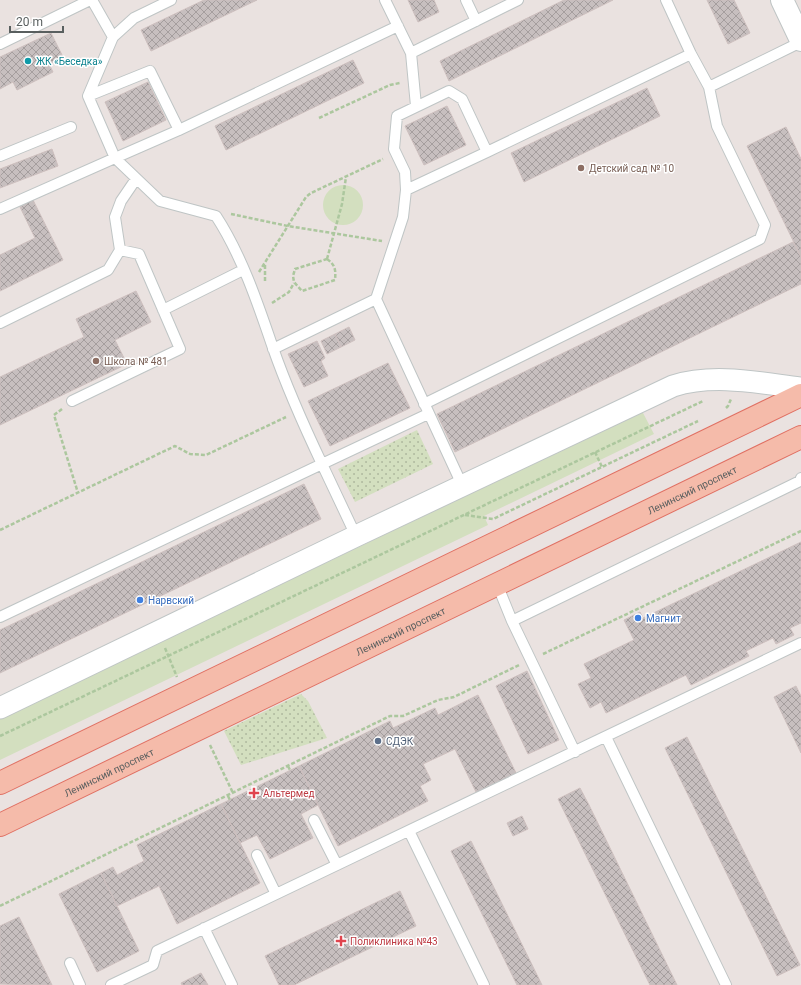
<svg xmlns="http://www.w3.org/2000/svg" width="801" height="985" font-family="Roboto,sans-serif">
	<defs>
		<pattern id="grass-dots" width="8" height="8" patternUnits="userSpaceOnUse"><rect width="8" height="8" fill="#d3dfbf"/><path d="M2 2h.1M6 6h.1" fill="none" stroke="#aeb89e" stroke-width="1.8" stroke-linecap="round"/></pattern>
		<pattern id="building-cross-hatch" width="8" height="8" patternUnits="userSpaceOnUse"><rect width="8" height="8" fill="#c7bfbf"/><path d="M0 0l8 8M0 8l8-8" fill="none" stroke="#a59e9e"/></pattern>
	</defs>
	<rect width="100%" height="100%" fill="#eae2e0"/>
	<path fill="url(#grass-dots)" d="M417,430l16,34 -78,38 -17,-33z
		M301,694l7,7 19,37 -86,27 -17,-34z"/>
	<path fill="#d3dfbf" d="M323 205a20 20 0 1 1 40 0a20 20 0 1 1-40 0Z
		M642,411l12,23 -170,82 4,9 -488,235v-41z"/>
	<path fill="url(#building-cross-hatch)" stroke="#cec0bf" d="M204,0h53l-106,51 -10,-21z
		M408,0h26l5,12 -21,10z
		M564,0h49l-164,81 -9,-20z
		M707,0h27l16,33 -22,11z
		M51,33l12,24 -14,7 4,8 -36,18 -4,-8 -13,7v-32z
		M353,60l11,23 -138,67 -11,-24z
		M148,82l18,38 -43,21 -18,-39z
		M647,88l13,28 -136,66 -13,-29z
		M447,106l19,39 -42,20 -19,-39z
		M786,127l15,32v98l-54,-111z
		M52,149l6,17 -58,22v-19z
		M33,200l30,60 -63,31v-36l35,-17 -15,-31z
		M793,242l8,15v27l-346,168 -18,-38z
		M136,291l15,31 -36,18 12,24 -127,61v-48l84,-40 -8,-18z
		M349,327l6,13 -14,7 -6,-13z
		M335,334l6,13 -14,7 -6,-13z
		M317,341l8,17 -4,3 7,15 -24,11 -16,-33z
		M388,363l22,45 -80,38 -22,-45z
		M304,484l17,35 -321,154v-43z
		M801,542v81l-11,5 4,7 -18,9 -3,-6 -27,13 3,5 -58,29 -5,-10 -80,38 -5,-11 -11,6 -12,-24 13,-6 -7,-14 50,-24 -10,-20 16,-8 3,6z
		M527,671l32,69 -31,14 -32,-68z
		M796,686l5,10v57l-27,-56z
		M478,695l38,78 -40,19 -21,-43 -32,15 8,16 -11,6 8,15 -90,45 -39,-80 91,-45 3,7 42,-20 3,7z
		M687,737l113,228 -23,11 -112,-228z
		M299,766l19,39 -17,9 12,24 -43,21 -13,-24 -17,8 -19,-39z
		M580,788l9,17 88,180h-27l-92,-186z
		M221,804l39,79 -83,41 -18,-38 -42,20 -16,-33 12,-6 4,8 27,-14 -7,-16z
		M522,816l6,13 -15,7 -6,-13z
		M471,841l71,144h-25l-66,-134z
		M101,873l38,78 -42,21 -38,-78z
		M400,891l16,35 -122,59h-15l-14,-29z
		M19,917l33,68 -52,-1v-58z
		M201,973l7,12h-26l-1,-2z"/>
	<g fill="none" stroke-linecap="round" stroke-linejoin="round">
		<defs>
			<path id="service" d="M92,0l21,37
				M171,0l-37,18 -21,19 -25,59 27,62 64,-28 219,-104
				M385,0l26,53
				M466,0l10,21
				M666,0l25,54 18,33
				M0,44l90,-44
				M449,91l13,8 25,53 -81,38 -1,-18 -11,-23 3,-33z
				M88,96l62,-25 29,59
				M416,106l-5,-53 107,-53
				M487,152l204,-98
				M0,156l71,-29
				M406,190l-3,27 -27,82 87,188
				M0,209l115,-51 45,43 56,15c26,40 42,88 57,132 14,40 31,78 49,116l-322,153
				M163,310l80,-40
				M0,323l108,-53 12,-20 -5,-33 6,-16 15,-22
				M273,349l103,-50
				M72,401l108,-52 -41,-95 -19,-4
				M424,404l336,-165 5,-14 -48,-99 -8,-39 92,-45
				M356,536l-34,-72 106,-50
				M497,584l15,37 63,131
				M512,621l288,-140 1,-3
				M606,737l120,248
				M314,820l23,45
				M409,831l75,154
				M257,855l19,39
				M204,928l28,57
				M70,963l10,22
				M111,985l42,-20 4,-14 644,-308"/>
			<path id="minor" d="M0,708l356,-172 317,-150c41,-13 87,-3 128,2"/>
			<path id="tertiary" d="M782,0l19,40"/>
			<g id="primary">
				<path d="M0,783l801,-388"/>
				<path id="s1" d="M0,825l801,-388"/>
			</g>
		</defs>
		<use href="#service" stroke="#bfc5c5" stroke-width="12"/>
		<use href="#minor" stroke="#bfc5c5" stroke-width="23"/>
		<use href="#tertiary" stroke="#bfc5c5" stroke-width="24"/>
		<use href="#primary" stroke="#e07063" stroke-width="24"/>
		<path stroke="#acc79e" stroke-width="2.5" stroke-dasharray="4 2" stroke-linecap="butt" d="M319,118l71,-33 10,-2
			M231,214l57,12 94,15
			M327,259c8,6 9,10 8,21l-33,11 -8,-9 -1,-6 2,-7z
			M327,259l15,-55 4,-27
			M259,272l47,-75 5,-4 72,-34
			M265,281v-17
			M272,303l17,-11 5,-9
			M726,408l2,-2 3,-7
			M62,409l-8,6 24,78
			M595,452l7,15
			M465,515l28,4 205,-98
			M0,530l175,-84 15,8 16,1 80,-38
			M165,648l12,29
			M543,654l258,-123
			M0,736l703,-335
			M210,745l23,48
			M288,766l2,4
			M228,796l2,4
			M0,906l390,-190h13l35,-16 16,-3 65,-32"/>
		<use href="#service" stroke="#fff" stroke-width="10"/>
		<use href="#minor" stroke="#fff" stroke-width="21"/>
		<use href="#tertiary" stroke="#fff" stroke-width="22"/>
		<use href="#primary" stroke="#f5bbaa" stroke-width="22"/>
	</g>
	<circle fill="#0f9aa8" stroke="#fff" stroke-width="1.5" cx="28" cy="61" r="4"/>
	<g fill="#8d6e63" stroke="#fff" stroke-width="1.5">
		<circle cx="581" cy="168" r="4"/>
		<circle cx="96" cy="361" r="4"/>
	</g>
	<g fill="#3f7fe0" stroke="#fff" stroke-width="1.5">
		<circle cx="140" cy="600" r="4"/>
		<circle cx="638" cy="618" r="4"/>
	</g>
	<circle fill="#5c6f8a" stroke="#fff" stroke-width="1.5" cx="378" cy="741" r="4"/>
	<g fill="#e0444e" stroke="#fff" stroke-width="1.5">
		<path d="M252 787h4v4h4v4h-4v4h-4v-4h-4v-4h4z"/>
		<path d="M339 935h4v4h4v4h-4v4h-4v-4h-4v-4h4z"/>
	</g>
	<g text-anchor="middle" stroke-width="3" stroke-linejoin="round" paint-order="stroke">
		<g font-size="10" fill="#0d838f" stroke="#fff" text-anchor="start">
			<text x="36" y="65">ЖК «Беседка»</text>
		</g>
		<g font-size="10" fill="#785e54" stroke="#fff" text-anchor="start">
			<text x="589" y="172">Детский сад № 10</text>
			<text x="104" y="365">Школа № 481</text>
		</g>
		<g font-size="10" fill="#595f5f" stroke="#fff">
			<text dy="4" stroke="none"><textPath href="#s1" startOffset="769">Ленинский проспект</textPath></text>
			<text dy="4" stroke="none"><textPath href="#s1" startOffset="445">Ленинский проспект</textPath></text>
			<text dy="4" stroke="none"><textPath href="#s1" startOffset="121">Ленинский проспект</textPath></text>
		</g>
		<g font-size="10" fill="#366cbe" stroke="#fff" text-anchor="start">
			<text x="148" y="604">Нарвский</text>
			<text x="646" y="622">Магнит</text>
		</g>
		<g font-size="10" fill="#4e5e75" stroke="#fff" text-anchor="start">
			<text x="386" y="745">СДЭК</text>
		</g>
		<g font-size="10" fill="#be3a42" stroke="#fff" text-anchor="start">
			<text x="263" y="797">Альтермед</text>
			<text x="350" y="945">Поликлиника №43</text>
		</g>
	</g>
	<path d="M10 26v6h53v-6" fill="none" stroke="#595f5f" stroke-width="2"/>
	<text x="16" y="26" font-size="12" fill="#595f5f" stroke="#ffffff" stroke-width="3" paint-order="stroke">20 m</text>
</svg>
